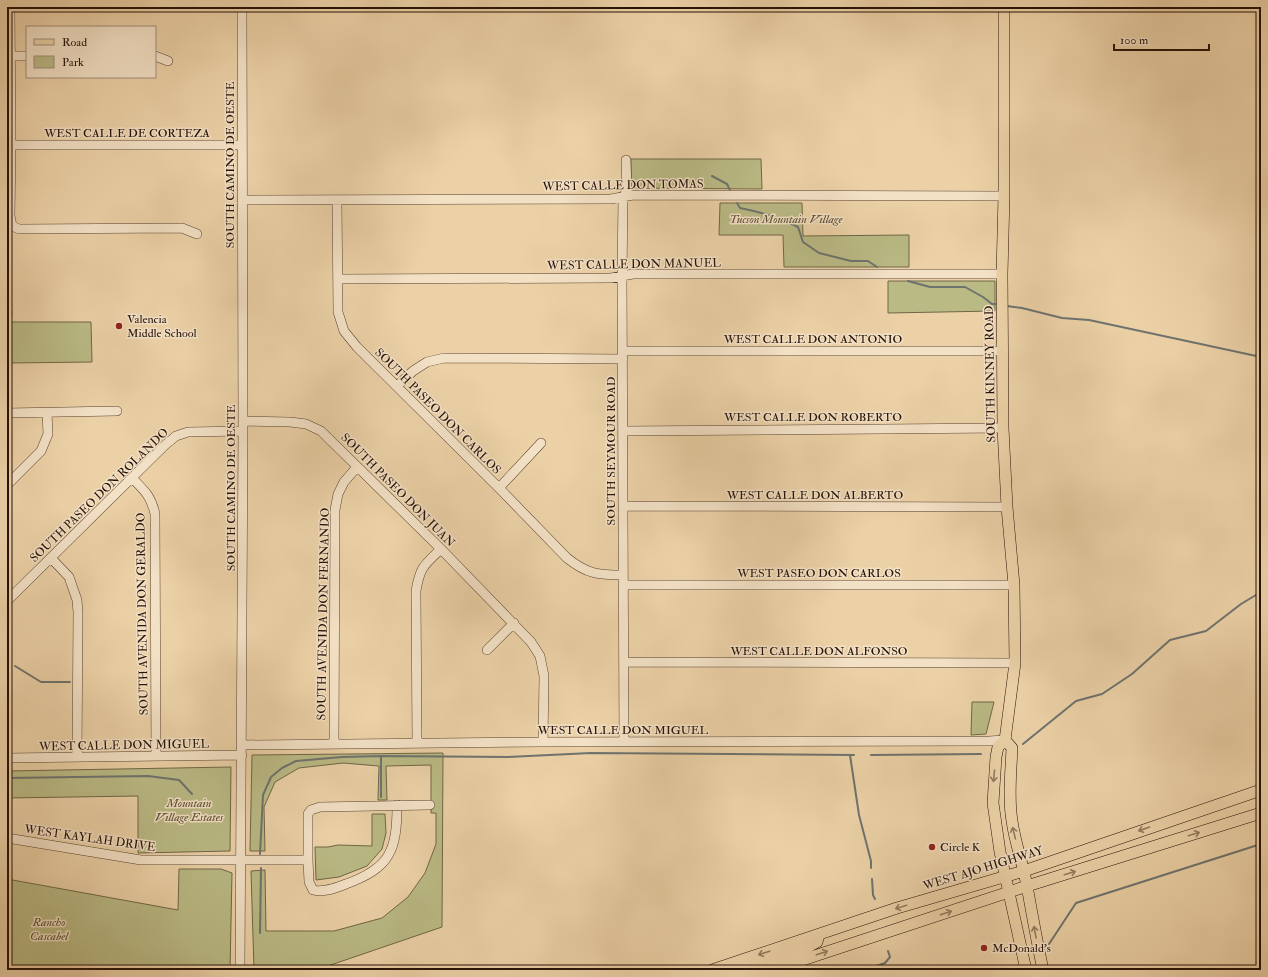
<svg xmlns="http://www.w3.org/2000/svg" width="1268" height="977" font-family="'IM FELL Double Pica',serif">
	<rect width="100%" height="100%" fill="#ecd1a7"/>
	<filter id="stains"><feTurbulence type="fractalNoise" baseFrequency=".005" numOctaves="4"/><feColorMatrix values="0 0 0 0 .2 0 0 0 0 .09 0 0 0 0 .02 0 0 0 .5 -.17"/></filter>
	<radialGradient id="worn" r=".72"><stop offset=".6" stop-color="#630" stop-opacity="0"/><stop offset="1" stop-color="#630" stop-opacity=".3"/></radialGradient>
	<path fill="#baba85" stroke="#706646" d="M631,159h130l1,30 -131,-1z
		M720,203h82l1,33 106,-1v32h-125l-1,-32h-64z
		M888,281h107v30l-107,2z
		M7,311h5l-1,11h80l1,40 -85,1z
		M972,702h22l-8,32 -15,1z
		M443,753l-1,174 -126,43h-62l-3,-99 14,-1 1,61h68l48,-13 26,-21 17,-24 11,-29v-31h-5v-48l-45,1 1,34h-9l1,-34 -36,-3 -44,5 -24,14 -11,25 1,44h-15l2,-96z
		M231,767l-1,84 -92,2v-57l-131,2v-27z
		M372,814h13l1,19 -4,16 -15,17 -28,11 -23,3 -1,-33h13l10,-2 34,1z
		M179,869h42l11,4 -2,97h-223v-91l171,31z"/>
	<g fill="none" stroke-linecap="round" stroke-linejoin="round">
		<path stroke="#6e736f" stroke-width="2" d="M712,176l15,8 3,6
			M737,203l3,5c20,4 39,9 58,19l5,15 16,11 32,8h17l9,6
			M908,281l22,6h35l18,10 9,7h4
			M1007,306l15,2 40,10 27,2 172,37
			M15,666l26,16h29
			M1023,744l53,-43 26,-7 30,-20 38,-34 36,-9 35,-27 20,-12
			M850,755l9,60 12,46v7
			M871,755l110,-1
			M381,756v41
			M7,778l141,-2 31,4 13,14
			M260,854l3,-59 8,-18 11,-9 14,-7 46,-4 39,-1 127,1 83,-4 263,2
			M872,879l1,16 2,4
			M260,933l1,-65
			M1049,944l27,-41 185,-59
			M865,970l20,-7 5,-6 -2,-6"/>
		<defs>
			<path id="minor" d="M10,7l1,138 -1,71 2,10 7,3 163,-1 15,6
				M10,56h17
				M155,56l13,5
				M11,145h231
				M242,200l369,-1 22,-4 371,1
				M337,200l1,112 6,19 13,16 142,141 68,70c20,16 31,17 56,17
				M338,279l273,-1 22,-4h369
				M623,351h380
				M397,386l16,-15 14,-9 17,-4 179,1
				M7,413l110,-2
				M243,421l47,1 16,2 15,7 120,118 90,93 9,14 4,20 -1,66
				M623,431l380,-3
				M132,478c13,13 19,18 23,36l1,242
				M7,485l34,-34 7,-17 -1,-21
				M499,488l42,-45
				M623,506l384,1
				M51,558l18,19 8,23 1,12 -1,145
				M623,585h391
				M7,601l158,-156 11,-9 12,-4 55,-1
				M487,650l27,-27
				M624,662l391,1
				M624,742l-2,-466 1,-78 4,-8 -1,-30
				M334,743l1,-233 3,-16 6,-12 13,-15
				M417,743l-1,-152c4,-24 8,-26 25,-42
				M242,745l301,-3 446,-1 16,-1
				M7,758l235,-3
				M7,838l134,22h167v-46l3,-4 9,-3 110,-2
				M308,860l1,22 4,8c10,3 23,-2 33,-6 44,-16 51,-33 51,-79
				M240,970l3,-539 -1,-424"/>
			<path id="major" d="M1004,7v189l-2,78 1,154 4,79 7,78 1,78 -10,77 -7,7 -2,10 -3,46 7,49 26,118
				M1005,740l7,8c-1,24 -4,49 0,73 3,22 11,43 15,65 5,28 10,56 16,84
				M712,970l185,-62 127,-37 237,-81
				M745,970l63,-23 9,-5 2,-7
				M772,970l255,-84 234,-73"/>
		</defs>
		<use href="#minor" stroke="#57412f" stroke-width="10"/>
		<use href="#major" stroke="#251107" stroke-width="12"/>
		<use href="#minor" stroke="#f3e1c6" stroke-width="9"/>
		<use href="#major" stroke="#ecd1a7" stroke-width="11"/>
	</g>
	<defs><path id="oneway-shaft" d="M-6 0H5M1.5-3L5.5 0L1.5 3" fill="none" stroke-width="1.6" stroke-linecap="round" stroke-linejoin="round"/></defs>
	<g stroke="#927b5f">
		<use href="#oneway-shaft" transform="translate(994 776) rotate(95)"/>
		<use href="#oneway-shaft" transform="translate(1144 829) rotate(161)"/>
		<use href="#oneway-shaft" transform="translate(1014 833) rotate(-104)"/>
		<use href="#oneway-shaft" transform="translate(1194 834) rotate(-17)"/>
		<use href="#oneway-shaft" transform="translate(1070 873) rotate(-17)"/>
		<use href="#oneway-shaft" transform="translate(901 907) rotate(163)"/>
		<use href="#oneway-shaft" transform="translate(946 913) rotate(-18)"/>
		<use href="#oneway-shaft" transform="translate(1035 932) rotate(-100)"/>
		<use href="#oneway-shaft" transform="translate(764 953) rotate(162)"/>
		<use href="#oneway-shaft" transform="translate(822 953) rotate(-18)"/>
	</g>
	<g fill="#8f2418" stroke="#f3e1c6" stroke-width="1.5">
		<circle cx="119" cy="326" r="4"/>
		<circle cx="932" cy="847" r="4"/>
		<circle cx="984" cy="948" r="4"/>
	</g>
	<g text-anchor="middle" stroke-width="3" stroke-linejoin="round" paint-order="stroke">
		<g font-size="12" fill="#251107" stroke="#f3e1c6">
			<text x="127" y="137">WEST CALLE DE CORTEZA</text>
			<text transform="translate(230 165) rotate(-90)" y="4">SOUTH CAMINO DE OESTE</text>
			<text transform="translate(623 185) rotate(-1)" y="4">WEST CALLE DON TOMAS</text>
			<text transform="translate(634 264) rotate(-1)" y="4">WEST CALLE DON MANUEL</text>
			<text x="813" y="343">WEST CALLE DON ANTONIO</text>
			<text transform="translate(990 374) rotate(-91)" y="4">SOUTH KINNEY ROAD</text>
			<text transform="translate(438 411) rotate(45)" y="4">SOUTH PASEO DON CARLOS</text>
			<text x="813" y="421">WEST CALLE DON ROBERTO</text>
			<text transform="translate(611 451) rotate(-90)" y="4">SOUTH SEYMOUR ROAD</text>
			<text transform="translate(231 488) rotate(-90)" y="4">SOUTH CAMINO DE OESTE</text>
			<text transform="translate(398 490) rotate(45)" y="4">SOUTH PASEO DON JUAN</text>
			<text transform="translate(99 495) rotate(-44)" y="4">SOUTH PASEO DON ROLANDO</text>
			<text x="815" y="499">WEST CALLE DON ALBERTO</text>
			<text x="819" y="577">WEST PASEO DON CARLOS</text>
			<text transform="translate(142 614) rotate(-91)" y="4">SOUTH AVENIDA DON GERALDO</text>
			<text transform="translate(323 614) rotate(-89)" y="4">SOUTH AVENIDA DON FERNANDO</text>
			<text x="819" y="655">WEST CALLE DON ALFONSO</text>
			<text x="623" y="734">WEST CALLE DON MIGUEL</text>
			<text transform="translate(124 745) rotate(-1)" y="4">WEST CALLE DON MIGUEL</text>
			<text transform="translate(90 838) rotate(8)" y="4">WEST KAYLAH DRIVE</text>
			<text transform="translate(983 868) rotate(-17)" y="4">WEST AJO HIGHWAY</text>
		</g>
		<g font-size="12" font-style="italic" fill="#594c33" stroke="#f3e1c6">
			<text x="786" y="223">Tucson Mountain Village</text>
			<text x="189" y="807">Mountain<tspan x="189" dy="14">Village Estates</tspan></text>
			<text x="49" y="926">Rancho<tspan x="49" dy="14">Cascabel</tspan></text>
		</g>
		<g font-size="12" fill="#251107" stroke="#f3e1c6" text-anchor="start">
			<text x="127" y="323">Valencia<tspan x="127" dy="14">Middle School</tspan></text>
			<text x="940" y="851">Circle K</text>
			<text x="992" y="952">McDonald's</text>
		</g>
	</g>
	<rect width="1268" height="977" fill="none" stroke="#ecd1a7" stroke-width="24"/>
	<rect x="8" y="8" width="1252" height="961" fill="none" stroke="#251107" stroke-width="2"/>
	<rect x="12" y="12" width="1244" height="953" fill="none" stroke="#251107"/>
	<rect x="26" y="26" width="130" height="52" fill="#f3e1c6" stroke="#a18e7a"/>
	<rect x="34" y="39" width="20" height="6" fill="#ecd1a7" stroke="#a18e7a"/>
	<text x="62" y="46" font-size="12" fill="#251107">Road</text>
	<rect x="34" y="56" width="20" height="12" fill="#baba85" stroke="#a18e7a"/>
	<text x="62" y="66" font-size="12" fill="#251107">Park</text>
	<path d="M1114 44v6h95v-6" fill="none" stroke="#251107" stroke-width="2"/>
	<text x="1120" y="44" font-size="12" fill="#251107" stroke="#f3e1c6" stroke-width="3" paint-order="stroke">100 m</text>
	<rect width="100%" height="100%" filter="url(#stains)"/>
	<rect width="100%" height="100%" fill="url(#worn)"/>
</svg>
